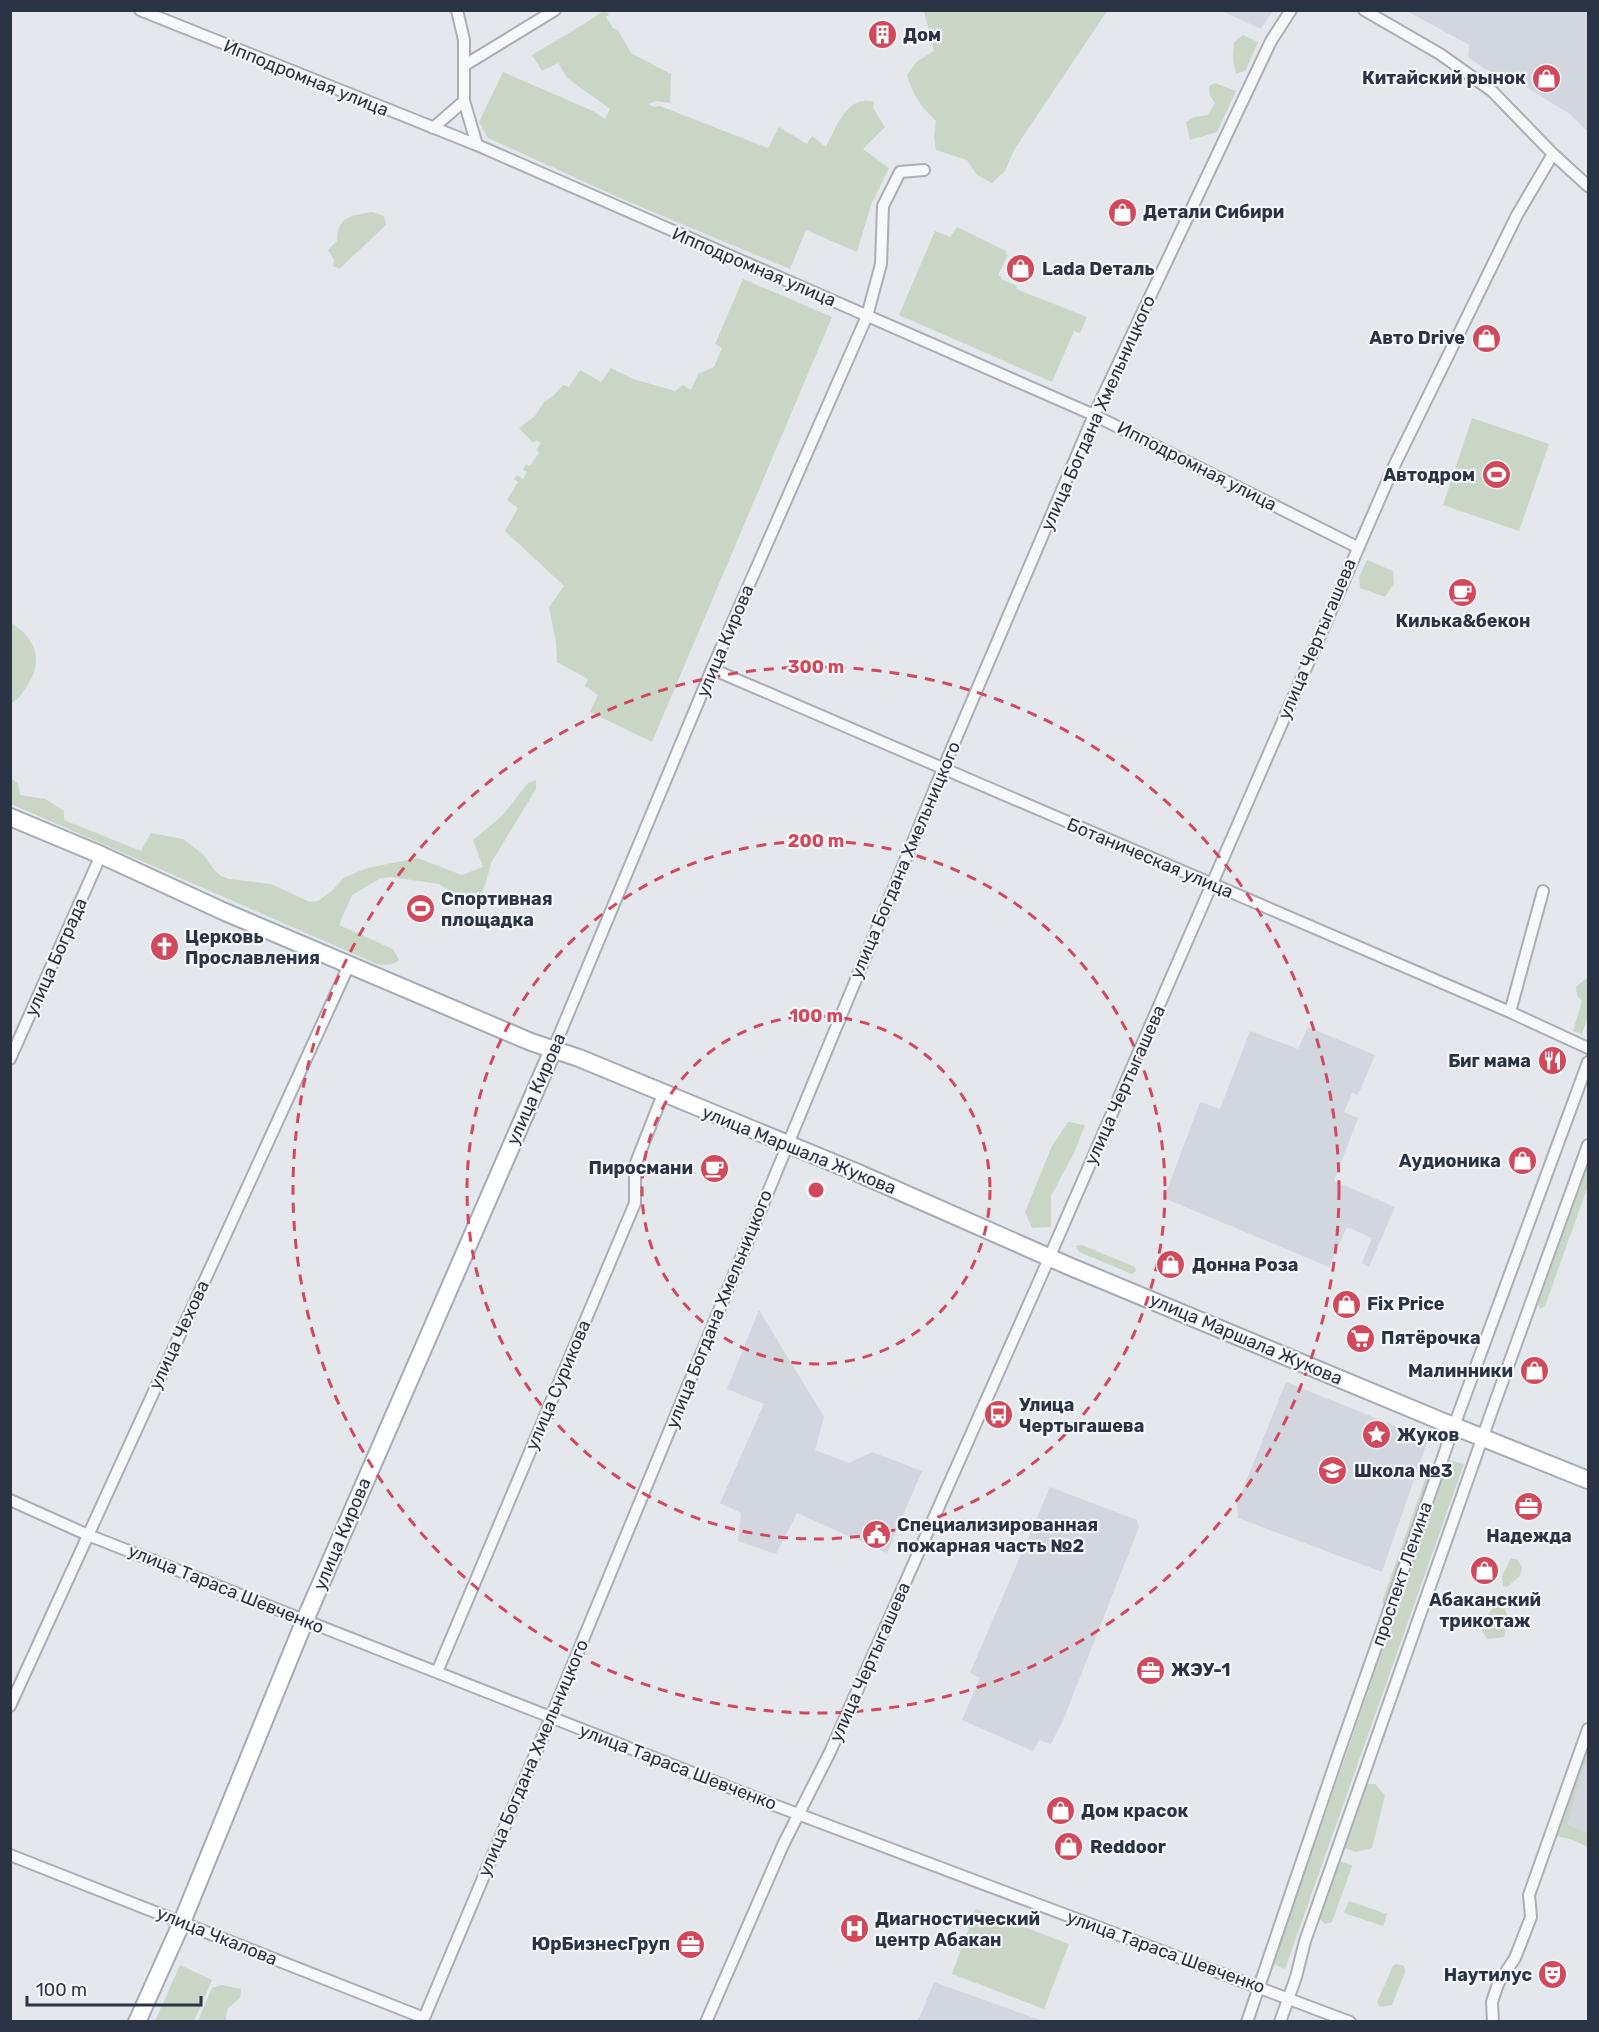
<svg xmlns="http://www.w3.org/2000/svg" width="1599" height="2032" font-family="Rubik,sans-serif">
	<rect width="100%" height="100%" fill="#e4e7ec"/>
	<path fill="#d2d6de" d="M1222,11h51l-12,18z
		M1407,11h181v121l-18,-18 -44,-27 -41,-18 -17,-12 1,-12z
		M1308,1027l67,28 -17,40 -6,-2 -8,19 14,6 -24,63 61,26 -26,60 -7,-4 10,-25 -25,-11 -18,40 -165,-69 36,-96 20,7 30,-78 48,18z
		M759,1310l65,107 -9,33 34,13 23,-11 50,19 -35,82 -90,-40 -21,41 -38,-13 3,-28 -21,-10 44,-99 -37,-15z
		M1286,1382l142,57 -46,133 -144,-54 -1,-14z
		M1050,1487l87,33 2,7 -75,191 -13,26 -12,-4 -6,11 -71,-31 18,-42 -10,-5z
		M1588,1738v107l-33,-12z
		M934,1982l106,38 -122,1z"/>
	<path fill="#c9d6c5" d="M603,11h3l3,4 -3,2 7,11 5,2 13,23 40,21 -1,29 -13,-2 -9,3 6,3 6,-1 108,42 11,-21 28,17 5,-8 14,11c10,-19 21,-53 48,-45l-1,6 12,19 -22,22 26,19 -18,37 -14,47 -51,-22 -16,39 -161,-67 -141,-64 -9,-16 24,-50 90,39 12,8 5,-10 -43,-31 -9,-15 -16,8 -10,-16 52,-31z
		M924,11h183l-93,139 -9,21 -13,12 -15,-8 -10,-15 -31,-10 -2,-13 2,-16c-16,-16 -22,-24 -29,-46l9,-13 18,-11z
		M1243,35l15,7 -12,28 -10,4 -3,-15 1,-17z
		M1215,83l21,8 -19,41 -27,8 -4,-18 8,-5 14,-2 7,-12 -5,-7 -1,-10z
		M372,212l12,4 2,9 -47,44 -6,-3 1,-6 -6,-10 9,-9c1,-25 13,-25 35,-29z
		M957,227l49,24 -1,3 3,1 -10,20 4,2 -1,2 16,7 -1,3 71,28 -7,16 -6,-2 -22,51 -153,-67 36,-84 15,6z
		M743,279l89,38 -180,425 -62,-30 8,-17 -13,-9 3,-7 -31,-17 -1,-20 -7,-35 15,-21 -59,-55 13,-23 -11,-8 11,-18 -4,-3 3,-4 6,4 4,-7 -4,-3 3,-5 4,2 9,-13 -2,-3 4,-7 -4,-3 -4,3 -14,-15 16,-12 9,-14 9,-6 10,-11 6,2 11,-17 21,12 10,-14 22,11 42,12 8,-6 8,5 7,-16 16,-7 8,-19 -7,-4z
		M1472,418l77,26 -30,87 -76,-26z
		M1367,560l26,11 1,12 -9,14 -25,-9 -1,-11z
		M10,622c26,16 34,38 17,64 -5,8 -8,13 -16,17z
		M10,777l8,7 2,11 25,4 19,12v9l77,31 10,-18 32,6 21,16 10,15 7,6 8,3 42,5 39,18 8,-1 14,-10 11,-13 24,-10 50,-10 45,17 21,-8 -10,-27 29,-24 26,-33 8,-3v9l-45,74 -5,19 -8,21 -13,2 -10,-11 -16,-10 -48,-7 -10,1 -29,17 -13,30 54,24 6,11c-6,6 -14,5 -22,4l-366,-160z
		M1588,977v38l-6,19 -9,-3 9,-30 -5,-6 -1,-8z
		M1068,1122l17,3 -11,28 -23,43v31l-19,1 -7,-16 27,-66z
		M1588,1165v21l-43,120 -5,3 -2,-5z
		M1082,1245l53,22 1,4 -4,3 -53,-22 -3,-6z
		M1449,1460l15,4 -179,505 -12,-5z
		M1429,1476l1,2 -44,125 -2,1 -2,-2 44,-125z
		M1511,1558l7,2 4,8 -2,8 -13,11 -4,-1 -1,-10z
		M1494,1607h10l4,11 -4,19 -17,2 -5,-8 6,-17z
		M1588,1736v26l-5,6 -16,57 21,9v13l-15,-7 -20,-5z
		M1364,1784h11l10,11 -13,53 -16,4 -14,-5z
		M1339,1861l8,2 5,3 -20,56 -7,2 -6,-6z
		M1349,1901l38,13 -4,12 -39,-13z
		M976,1909l93,35 -25,65 -92,-35z
		M1396,1964l8,2 1,6 -13,33 -12,2 -3,-5 16,-36z
		M180,1965l32,15 -18,41h-39z
		M222,1985l19,4 -1,9 -13,11 -1,12h-28l14,-33z"/>
	<g fill="none" stroke-linecap="round" stroke-linejoin="round">
		<defs>
			<path id="minor" d="M140,10l337,135 617,270 263,132
				M457,10l7,30v61l13,44
				M1364,10l76,44 52,37 61,63 35,32
				M465,65l90,-55
				M433,128l31,-27
				M712,669l798,343 78,36
				M1510,1012l33,-121
				M553,1050l159,-381 155,-353 14,-52 2,-58 17,-34 24,-2
				M10,1059l91,-204
				M10,1500l78,35 686,270 576,217
				M437,1672l198,-469v-38l28,-71
				M10,1706l339,-741
				M10,1855l414,163 127,-301 392,-948 151,-354 177,-374 20,-31
				M706,2022l77,-177 47,-93 209,-471 355,-815 123,-251 36,-61
				M1247,2022l92,-270 115,-326 134,-364
				M1280,2022l16,-45 9,-36 189,-536 94,-260
				M1493,2022l-1,-20 6,-18 17,-26 16,-41 -2,-22 59,-166"/>
			<path id="primary" d="M10,817l91,38 124,57 306,130 48,16 279,115 213,94 370,154 147,59
				M137,2022l45,-100 123,-302 248,-570"/>
		</defs>
		<use href="#minor" stroke="#a9aeb7" stroke-width="14"/>
		<use href="#primary" stroke="#a3abb8" stroke-width="20"/>
		<use href="#minor" stroke="#f7f8fa" stroke-width="10"/>
		<use href="#primary" stroke="#fff" stroke-width="16"/>
	</g>
	<g fill="none" stroke="#d1495b" stroke-width="3" stroke-dasharray="10 8">
		<circle cx="816" cy="1190" r="174"/>
		<circle cx="816" cy="1190" r="349"/>
		<circle cx="816" cy="1190" r="523"/>
	</g>
	<defs>
		<symbol id="building-disc" viewBox="-11 -11 22 22"><circle r="9.5" fill="#d1495b" stroke="#f4f6f9"/><path d="M-4-6H4V6H1V3H-1V6H-4ZM-2.5-4.3h1.7v1.8h-1.7ZM.8-4.3h1.7v1.8H.8ZM-2.5-1h1.7V.8h-1.7ZM.8-1h1.7V.8H.8Z" fill="#fff"/></symbol>
		<symbol id="shop-disc" viewBox="-11 -11 22 22"><circle r="9.5" fill="#d1495b" stroke="#f4f6f9"/><path d="M-5-2.5h2.3a2.7 3.5 0 0 1 5.4 0H5L5.5 6h-11ZM-1.5-2.5h3a1.5 2.3 0 0 0-3 0Z" fill="#fff"/></symbol>
		<symbol id="stadium-disc" viewBox="-11 -11 22 22"><circle r="9.5" fill="#d1495b" stroke="#f4f6f9"/><path d="M0-5a6.5 5 0 1 0 0 10a6.5 5 0 1 0 0-10ZM-3.5-1.8h7v3.6h-7Z" fill="#fff"/></symbol>
		<symbol id="cafe-disc" viewBox="-11 -11 22 22"><circle r="9.5" fill="#d1495b" stroke="#f4f6f9"/><path d="M-5.5-4.5H6V0H3Q3 3.5 0 3.5H-2.5Q-5.5 3.5-5.5 0ZM3-3.2v2h1.7v-2ZM-6 4.5H4V6H-6Z" fill="#fff"/></symbol>
		<symbol id="church-disc" viewBox="-11 -11 22 22"><circle r="9.5" fill="#d1495b" stroke="#f4f6f9"/><path d="M-1.2-6h2.4v3.5h3.3v2.4h-3.3V6h-2.4V-.1h-3.3v-2.4h3.3Z" fill="#fff"/></symbol>
		<symbol id="restaurant-disc" viewBox="-11 -11 22 22"><circle r="9.5" fill="#d1495b" stroke="#f4f6f9"/><path d="M-5-6h1v4h1v-4h1v4h1v-4h1v5L-1.5 .5V6h-2V.5L-5-1ZM5-6V6H3V1.5H1.5Q1.5-4 5-6Z" fill="#fff"/></symbol>
		<symbol id="supermarket-disc" viewBox="-11 -11 22 22"><circle r="9.5" fill="#d1495b" stroke="#f4f6f9"/><path d="M-6-5.5h2.5l.6 2H6L4.5 2H-2.5L-4.4-4H-6ZM-1.5 3.2a1.3 1.3 0 1 0 .1 0ZM3 3.2a1.3 1.3 0 1 0 .1 0Z" fill="#fff"/></symbol>
		<symbol id="bus-disc" viewBox="-11 -11 22 22"><circle r="9.5" fill="#d1495b" stroke="#f4f6f9"/><path d="M-5-6H5V4H4V6H2V4H-2V6H-4V4H-5ZM-3.5-4V0h7V-4ZM-3.5 1.2v1.5H-2V1.2ZM2 1.2v1.5H3.5V1.2Z" fill="#fff"/></symbol>
		<symbol id="sight-disc" viewBox="-11 -11 22 22"><circle r="9.5" fill="#d1495b" stroke="#f4f6f9"/><path d="M0-6L1.8-2.2L6-1.7L2.9 1.2L3.7 5.4L0 3.3L-3.7 5.4L-2.9 1.2L-6-1.7L-1.8-2.2Z" fill="#fff"/></symbol>
		<symbol id="school-disc" viewBox="-11 -11 22 22"><circle r="9.5" fill="#d1495b" stroke="#f4f6f9"/><path d="M0-5L7-2L0 1L-7-2ZM-4 1L0 2.5L4 1V4Q0 6-4 4Z" fill="#fff"/></symbol>
		<symbol id="office-disc" viewBox="-11 -11 22 22"><circle r="9.5" fill="#d1495b" stroke="#f4f6f9"/><path d="M-6-3h4V-5.5h4V-3h4V5H-6ZM-1-4.5V-3h2v-1.5ZM-6 0V1H6V0Z" fill="#fff"/></symbol>
		<symbol id="civic-disc" viewBox="-11 -11 22 22"><circle r="9.5" fill="#d1495b" stroke="#f4f6f9"/><path d="M-.6-6.5H3V-4.5H.6V-3L4-1V1h2V6H-6V1h2V-1L-.6-3ZM-1.2 2.5V6h2.4V2.5Z" fill="#fff"/></symbol>
		<symbol id="hospital-disc" viewBox="-11 -11 22 22"><circle r="9.5" fill="#d1495b" stroke="#f4f6f9"/><path d="M-5-5h3v3.5h4V-5h3V5h-3V1.5h-4V5h-3Z" fill="#fff"/></symbol>
		<symbol id="theatre-disc" viewBox="-11 -11 22 22"><circle r="9.5" fill="#d1495b" stroke="#f4f6f9"/><path d="M-5-5.5Q0-4 5-5.5V0Q5 5 0 6Q-5 5-5 0ZM-3.3-2.5H-1v1.5H-3.3ZM1-2.5H3.3v1.5H1ZM-2.8 1Q0 5.5 2.8 1Z" fill="#fff"/></symbol>
	</defs>
	<g fill-rule="evenodd">
		<use href="#building-disc" x="866" y="18" width="33" height="33"/>
		<use href="#shop-disc" x="1530" y="62" width="33" height="33"/>
		<use href="#shop-disc" x="1106" y="196" width="33" height="33"/>
		<use href="#shop-disc" x="1004" y="252" width="33" height="33"/>
		<use href="#shop-disc" x="1470" y="322" width="33" height="33"/>
		<use href="#stadium-disc" x="1480" y="458" width="33" height="33"/>
		<use href="#cafe-disc" x="1446" y="576" width="33" height="33"/>
		<use href="#stadium-disc" x="404" y="892" width="33" height="33"/>
		<use href="#church-disc" x="148" y="930" width="33" height="33"/>
		<use href="#restaurant-disc" x="1536" y="1044" width="33" height="33"/>
		<use href="#shop-disc" x="1506" y="1144" width="33" height="33"/>
		<use href="#cafe-disc" x="698" y="1152" width="33" height="33"/>
		<use href="#shop-disc" x="1154" y="1248" width="33" height="33"/>
		<use href="#shop-disc" x="1330" y="1288" width="33" height="33"/>
		<use href="#supermarket-disc" x="1344" y="1322" width="33" height="33"/>
		<use href="#shop-disc" x="1518" y="1354" width="33" height="33"/>
		<use href="#bus-disc" x="982" y="1398" width="33" height="33"/>
		<use href="#sight-disc" x="1360" y="1418" width="33" height="33"/>
		<use href="#school-disc" x="1316" y="1454" width="33" height="33"/>
		<use href="#office-disc" x="1512" y="1490" width="33" height="33"/>
		<use href="#civic-disc" x="860" y="1518" width="33" height="33"/>
		<use href="#shop-disc" x="1468" y="1554" width="33" height="33"/>
		<use href="#office-disc" x="1134" y="1654" width="33" height="33"/>
		<use href="#shop-disc" x="1044" y="1794" width="33" height="33"/>
		<use href="#shop-disc" x="1052" y="1830" width="33" height="33"/>
		<use href="#hospital-disc" x="838" y="1912" width="33" height="33"/>
		<use href="#office-disc" x="674" y="1928" width="33" height="33"/>
		<use href="#theatre-disc" x="1536" y="1958" width="33" height="33"/>
	</g>
	<g text-anchor="middle" stroke-width="4.5" stroke-linejoin="round" paint-order="stroke">
		<g font-size="18" font-weight="bold" fill="#2b3445" stroke="#f4f6f9" text-anchor="start">
			<text x="903" y="41">Дом</text>
			<text x="1526" y="84" text-anchor="end">Китайский рынок</text>
			<text x="1143" y="218">Детали Сибири</text>
			<text x="1042" y="275">Lada Dеталь</text>
			<text x="1465" y="344" text-anchor="end">Авто Drive</text>
			<text x="1475" y="481" text-anchor="end">Автодром</text>
			<text x="1463" y="627" text-anchor="middle">Килька&amp;бекон</text>
			<text x="441" y="905">Спортивная<tspan x="441" dy="21">площадка</tspan></text>
			<text x="185" y="943">Церковь<tspan x="185" dy="21">Прославления</tspan></text>
			<text x="1531" y="1067" text-anchor="end">Биг мама</text>
			<text x="1501" y="1167" text-anchor="end">Аудионика</text>
			<text x="693" y="1174" text-anchor="end">Пиросмани</text>
			<text x="1192" y="1271">Донна Роза</text>
			<text x="1367" y="1310">Fix Price</text>
			<text x="1381" y="1344">Пятёрочка</text>
			<text x="1513" y="1377" text-anchor="end">Малинники</text>
			<text x="1019" y="1411">Улица<tspan x="1019" dy="21">Чертыгашева</tspan></text>
			<text x="1397" y="1441">Жуков</text>
			<text x="1354" y="1477">Школа №3</text>
			<text x="897" y="1531">Специализированная<tspan x="897" dy="21">пожарная часть №2</tspan></text>
			<text x="1529" y="1542" text-anchor="middle">Надежда</text>
			<text x="1485" y="1606" text-anchor="middle">Абаканский<tspan x="1485" dy="21">трикотаж</tspan></text>
			<text x="1171" y="1676">ЖЭУ-1</text>
			<text x="1081" y="1817">Дом красок</text>
			<text x="1090" y="1853">Reddoor</text>
			<text x="875" y="1925">Диагностический<tspan x="875" dy="21">центр Абакан</tspan></text>
			<text x="670" y="1950" text-anchor="end">ЮрБизнесГруп</text>
			<text x="1532" y="1981" text-anchor="end">Наутилус</text>
		</g>
		<g font-size="18" fill="#2b3445" stroke="#f4f6f9">
			<text transform="translate(306 78) rotate(22)" y="6">Ипподромная улица</text>
			<text transform="translate(754 267) rotate(23)" y="6">Ипподромная улица</text>
			<text transform="translate(1098 413) rotate(-66)" y="6">улица Богдана Хмельницкого</text>
			<text transform="translate(1197 466) rotate(27)" y="6">Ипподромная улица</text>
			<text transform="translate(1317 639) rotate(-67)" y="6">улица Чертыгашева</text>
			<text transform="translate(725 641) rotate(-67)" y="6">улица Кирова</text>
			<text transform="translate(1150 858) rotate(23)" y="6">Ботаническая улица</text>
			<text transform="translate(905 860) rotate(-67)" y="6">улица Богдана Хмельницкого</text>
			<text transform="translate(56 957) rotate(-66)" y="6">улица Бограда</text>
			<text transform="translate(1125 1085) rotate(-66)" y="6">улица Чертыгашева</text>
			<text transform="translate(536 1089) rotate(-66)" y="6">улица Кирова</text>
			<text transform="translate(799 1150) rotate(22)" y="6">улица Маршала Жукова</text>
			<text transform="translate(719 1309) rotate(-68)" y="6">улица Богдана Хмельницкого</text>
			<text transform="translate(179 1335) rotate(-65)" y="6">улица Чехова</text>
			<text transform="translate(1246 1339) rotate(23)" y="6">улица Маршала Жукова</text>
			<text transform="translate(558 1385) rotate(-67)" y="6">улица Сурикова</text>
			<text transform="translate(342 1534) rotate(-67)" y="6">улица Кирова</text>
			<text transform="translate(1402 1574) rotate(-71)" y="6">проспект Ленина</text>
			<text transform="translate(226 1589) rotate(22)" y="6">улица Тараса Шевченко</text>
			<text transform="translate(870 1662) rotate(-66)" y="6">улица Чертыгашева</text>
			<text transform="translate(533 1758) rotate(-67)" y="6">улица Богдана Хмельницкого</text>
			<text transform="translate(678 1767) rotate(21)" y="6">улица Тараса Шевченко</text>
			<text transform="translate(217 1936) rotate(22)" y="6">улица Чкалова</text>
			<text transform="translate(1166 1952) rotate(20)" y="6">улица Тараса Шевченко</text>
		</g>
	</g>
	<circle cx="816" cy="1190" r="9" fill="#d1495b" stroke="#f4f6f9" stroke-width="3"/>
	<g font-size="18" text-anchor="middle" font-weight="bold" fill="#d1495b" stroke="#f4f6f9" stroke-width="4.5" stroke-linejoin="round" paint-order="stroke">
		<text x="816" y="673">300 m</text>
		<text x="816" y="847">200 m</text>
		<text x="816" y="1022">100 m</text>
	</g>
	<rect width="1599" height="2032" fill="none" stroke="#2b3445" stroke-width="24"/>
	<path d="M27 1996v9h174v-9" fill="none" stroke="#2b3445" stroke-width="3"/>
	<text x="36" y="1996" font-size="18" fill="#2b3445" stroke="#f4f6f9" stroke-width="4.5" paint-order="stroke">100 m</text>
</svg>
